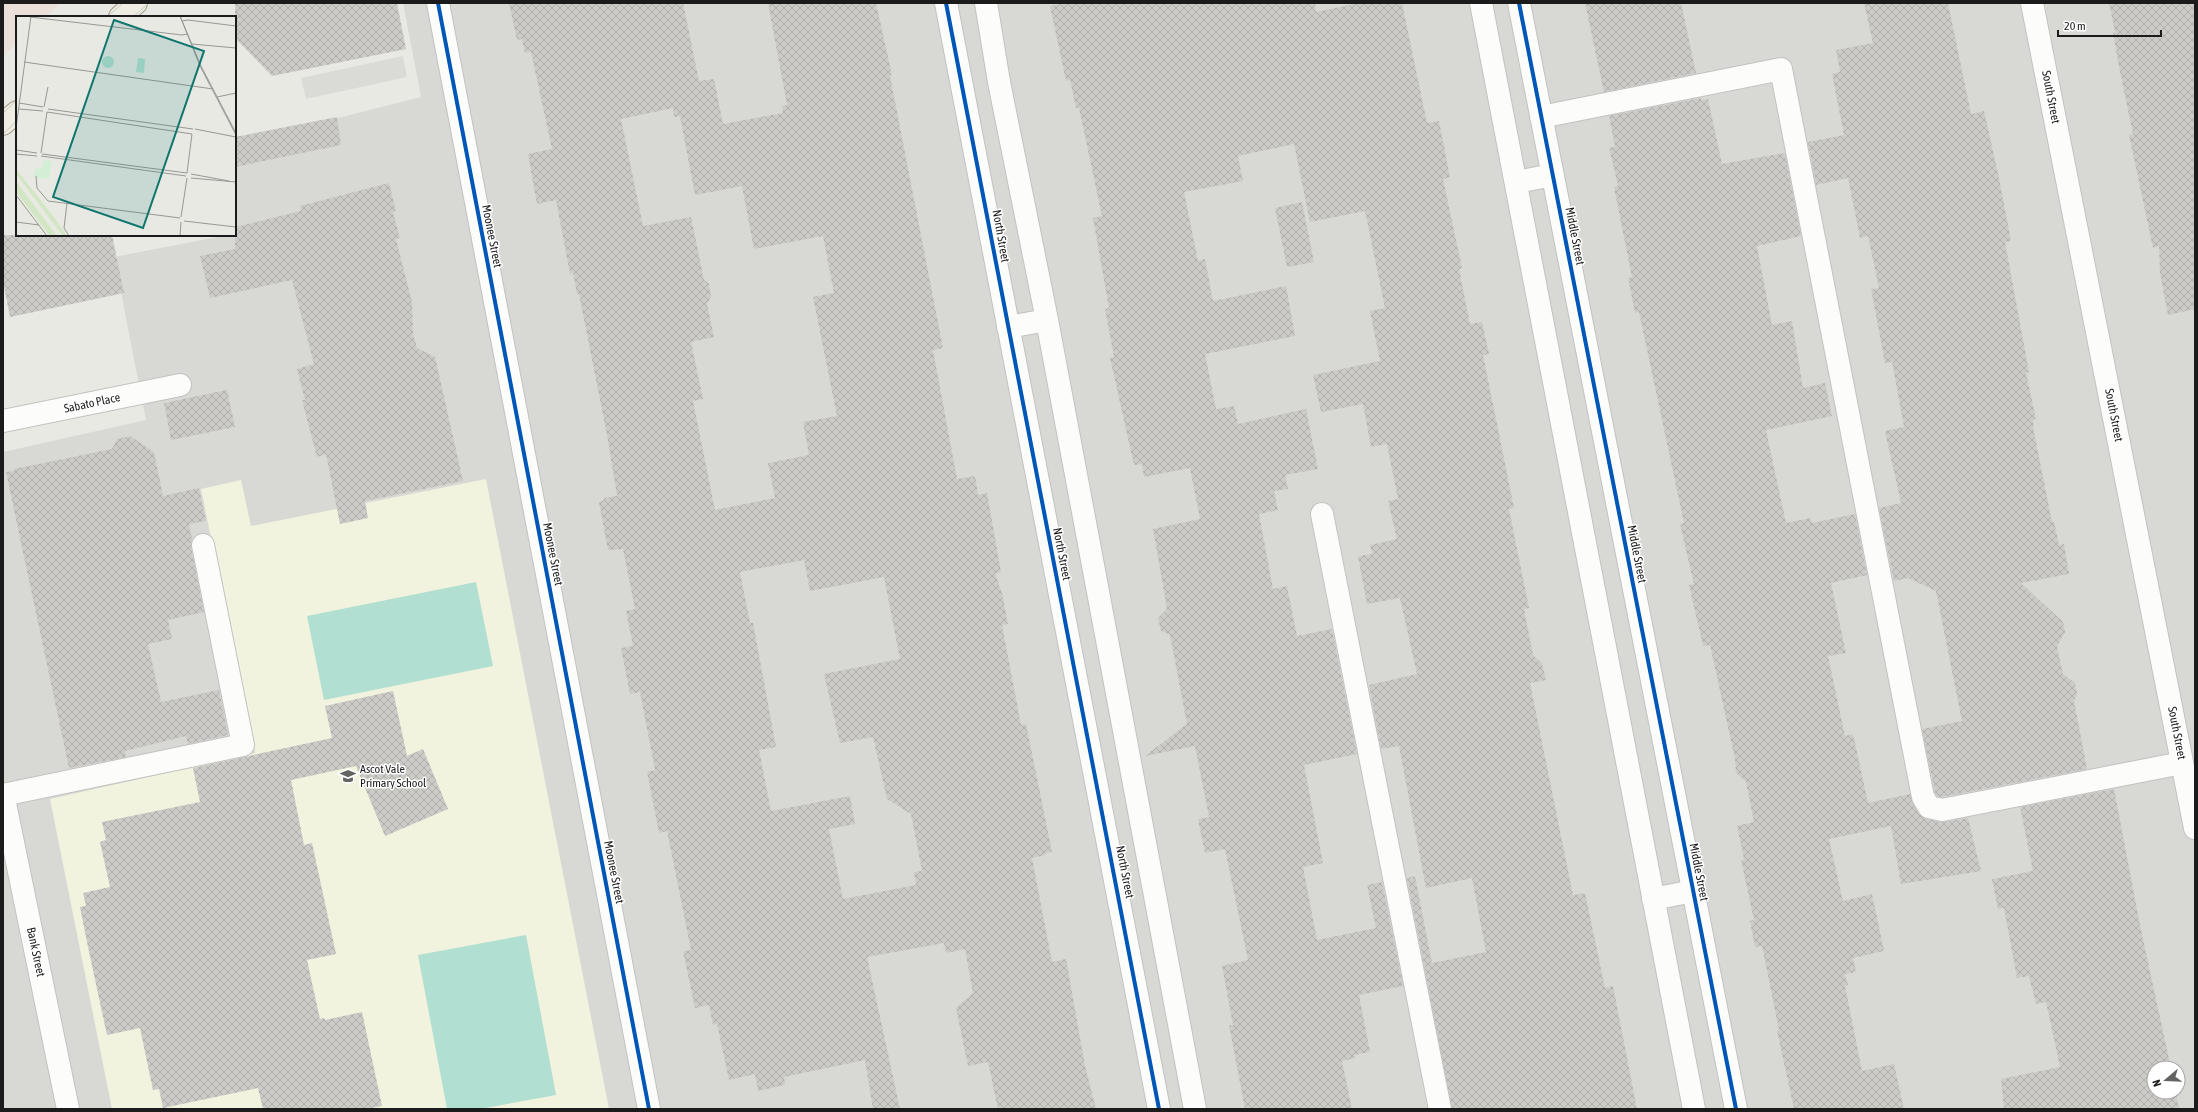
<svg xmlns="http://www.w3.org/2000/svg" width="2198" height="1112" font-family="'Asap Condensed',sans-serif">
	<defs>
		<pattern id="building-cross-hatch" width="8" height="8" patternUnits="userSpaceOnUse"><rect width="8" height="8" fill="#cccbc7"/><path d="M0 0l8 8M0 8l8-8" fill="none" stroke="#afaeaa"/></pattern>
	</defs>
	<rect width="100%" height="100%" fill="#e9e9e4"/>
	<path fill="#d8d8d5" fill-rule="evenodd" d="M403,3h1792v1106h-2192v-657l143,-32 -32,-163 124,-24 -3,-15v-74l186,-47zM2154,1068h24v24h-24z"/>
	<path fill="#ebdfda" d="M3,3h58l-15,14h-29v26l-14,13z"/>
	<path fill="#f1f3de" d="M486,479l123,630h-497l-62,-310 205,-46 -54,-264 40,-9 10,46z"/>
	<path fill="#b1dfd1" d="M476,582l17,84 -169,34 -17,-84z
		M526,935l30,160 -76,14h-33l-29,-154z"/>
	<path fill="#dadad7" d="M403,56l4,21 -101,22 -5,-21z"/>
	<path fill="url(#building-cross-hatch)" fill-rule="evenodd" d="M235,3h162l9,46 -134,27 -37,-38z
		M509,3h174l16,78 15,-2 9,45 60,-11 -1,-7 5,-1 -19,-102h108l16,72 -2,1 53,272 -10,2 24,129 18,-3 3,19 9,-2 14,79 -6,1 7,20 6,31 -6,1 19,100 5,-1 26,128 -7,1 1,2 -14,3 20,104 14,-3 19,107 11,43h-98l-10,-47 -20,4 -12,-58 17,-15 -8,-44 -19,4 -2,-10 -77,14 33,152h-27l-8,-49 -81,17 1,8 -27,6 -3,-17 -26,6 -12,-56 -4,1 -4,-20 -14,3 -12,-57 8,-1 -24,-119 -8,2 -12,-61 8,-2 -15,-78 -10,2 -9,-46 12,-2 -7,-35 9,-2 -12,-60 -15,1 -9,-48 5,-2v-2l13,-2 -10,-61 -28,-141h-2l-4,-21 -3,1 -14,-74 -19,4 -9,-50 24,-5 -21,-97 -6,1 -3,-14 -5,1zM673,108l1,9 6,-1 15,79 47,-9 12,63 69,-13 11,57 -21,4 24,119 -34,6 6,33 -41,8 7,35 -60,12 -22,-109 10,-2 -12,-57 23,-5 -7,-33 4,-8 -2,-12 -5,-4 -13,-63 -48,9 -22,-107zM804,560l6,31 74,-14 16,82 -76,15 16,69 33,-6 14,62 24,15 11,57 -8,1 2,13 -73,14 -14,-70 26,-5 -5,-28 -79,15 -12,-61 17,-3 -23,-124h-3l-10,-51z
		M1066,3h249l1,9 42,-9h44l25,120 12,-2 11,56 -7,2 19,89 -3,1 11,55 12,-2 7,32 -6,1 31,153 -5,1 20,99 -5,1 9,46 9,8 4,17 -16,3 43,212 12,-2 20,95 8,-2 24,123h-185l-45,-231 8,-2 17,87 54,-11 -14,-74 -46,10 -27,-142 -18,3 -12,-64 48,-11 -17,-76 -33,6 -9,-48 14,-2 -2,-9 27,-6 -9,-38 10,-2 -11,-55 -16,3 -8,-43 -42,8 -8,-37 67,-14 -10,-50 15,-3 -20,-97 -55,11 -16,-78 -56,12 5,25 -59,11 14,69 7,-2 8,42 73,-15 9,50 -90,18 11,55 18,-3 4,18 68,-15 12,60 -33,6 3,14 -14,2 4,19 -19,4 14,75 14,-3 10,50 35,-7 25,125 -53,11 19,98 -20,4 14,73 59,-12 -9,-43 15,-3 21,104 -44,9 11,57 -16,3 1,3 -13,3 10,48h-107l-16,-84h4l-11,-59 26,-6 -23,-111 -20,4 -7,-34 11,-2 -14,-71 -50,10 42,-32 -17,-89 -9,-4 -3,-13 9,-9 -14,-80 47,-10 -10,-51 -46,9 -2,-13 -8,1 -24,-107 4,-1 -9,-48 4,-1 -16,-90 9,-2 -23,-108h-3l-6,-28 -4,1 -16,-75z
		M1585,3h96l15,70 -92,19z
		M1864,3h84l23,111 13,-3 15,67 12,63 -6,1 24,130 -3,1 10,46 -3,1 1,12 18,90h2l5,23 5,-1 5,30 -48,9 42,39 2,10 -8,15 6,27 12,9 2,12 -3,6 13,68 -145,28 -5,-1 -2,-4 -13,-63 40,-8 -26,-130 -28,-13 -14,3 -15,-73 22,-5 -16,-72 19,-4 -12,-65 -7,1 -14,-74 8,-1 -11,-52 -8,2 -12,-60 -32,7 -8,-43 36,-7 -12,-61 8,-2 -4,-22 37,-7z
		M2109,3h86v306l-27,6 -8,-42 -1,-27 -6,2 -24,-113 4,-1 -14,-67 -6,-34 2,-1z
		M1701,98v2l7,-1 14,65 63,-11 16,83 -44,10 15,79 20,-4 11,67 22,-5 7,33 -66,14 20,93 24,-5 2,5 43,-9 12,61 -36,8 15,70 -18,3 17,80 8,-2 15,69 42,-9 8,19 8,6 18,3 24,-4 13,53 -80,13 -10,-58 -62,13 14,62 29,-7 12,57 -31,7 3,14 -11,2 3,11 -3,1 17,85 32,-7 10,45h-110l-17,-78 2,-1 -17,-84 -7,1 -5,-26 4,-1 -13,-60 3,-1 -7,-33 17,-4 -8,-40 -10,-9 -1,-14 -25,-114 -7,1 -14,-61 5,-1 -14,-60 4,-1 -45,-211 -4,1 -7,-35 4,-1 -18,-90 4,-1 -9,-38 6,-1 -6,-31z
		M337,117l4,28 -106,22v-30z
		M389,183l7,28 -3,1 7,26 -4,1 16,63 1,31 4,15 18,9 28,124 -98,20 3,17 -28,6 -14,-70 -9,3 -15,-57h3l-8,-31 17,-5 -22,-84 -82,18 -10,-42 35,-7v-22l66,-16 -1,-5z
		M1302,202l12,60 -27,5 -12,-59z
		M3,235h109l12,58 -114,24 -7,-36z
		M227,390l8,37 -64,13 -7,-37z
		M130,436l24,16 9,44 36,-8 7,33 -17,3 3,15 -1,8 13,65 -36,8 4,19 -24,5 13,58 58,-12 9,45 -40,9 -2,-8 -61,15 1,6 -57,11 -63,-296 8,-1v-2l98,-20 5,-10z
		M393,691l14,65 16,-7 25,60 -63,27 -29,-70 -65,14 13,65 8,-2 24,111 -29,6 13,59 4,-1 1,2 37,-8 20,94 -16,3h-103l-5,-21 -95,20 -4,-19 -6,1 -13,-62 -33,7 -19,-88 -8,-40 6,-1 -3,-13 27,-6 -10,-45 6,-2 -4,-18 98,-20 -7,-34 139,-30 -7,-32z
		M2114,789l26,136 31,143h-17v24h22l3,17h-175l-3,-30 59,-12 -14,-65 -10,2 -7,-28 -12,2 -13,-70 -6,1 -6,-30 41,-8 -13,-64z"/>
	<g fill="none" stroke-linecap="round" stroke-linejoin="round">
		<defs>
			<path id="minor" d="M438,3l211,1106
				M946,3l213,1106
				M986,3l13,79 48,238 148,789
				M1481,3l213,1106
				M1519,3l217,1106
				M2032,3l163,825
				M1541,117l240,-48 142,728 6,10 13,3 240,-47
				M1516,182l37,-7
				M1008,327l39,-7
				M3,421l177,-36
				M1322,514l118,595
				M3,794l65,315
				M3,795l240,-50 -40,-200
				M1653,899l40,-8"/>
			<path id="major" d="M120,17l16,-14
				M3,124l14,-12"/>
		</defs>
		<use href="#minor" stroke="#c2c2c0" stroke-width="24"/>
		<use href="#major" stroke="#9d9983" stroke-width="24"/>
		<use href="#minor" stroke="#fcfcfb" stroke-width="22"/>
		<use href="#major" stroke="#efece3" stroke-width="22"/>
		<path stroke="#c9c9c8" stroke-width="1" d="M107,17l16,-14
			M133,17l16,-14
			M3,113l14,-13
			M3,134l14,-13"/>
		<defs>
			<path id="cycleway" d="M438,3l211,1106
				M946,3l213,1106
				M1519,3l217,1106"/>
		</defs>
		<use href="#cycleway" stroke="#fff" stroke-width="6"/>
		<use href="#cycleway" stroke="#0057b8" stroke-width="4"/>
	</g>
	<defs>
		<symbol id="school-bare" viewBox="-9 -9 18 18"><path d="M0-5L7-2L0 1L-7-2ZM-4 1L0 2.5L4 1V4Q0 6-4 4Z" fill="#636361" stroke="#fff" stroke-width="2.5" paint-order="stroke"/></symbol>
	</defs>
	<g fill-rule="evenodd">
		<use href="#school-bare" x="337" y="765" width="22" height="22"/>
	</g>
	<g text-anchor="middle" stroke-width="3" stroke-linejoin="round" paint-order="stroke">
		<g font-size="12" fill="#1b1b1b" stroke="#fff">
			<text transform="translate(2051 97) rotate(79)" y="4">South Street</text>
			<text transform="translate(492 236) rotate(79)" y="4">Moonee Street</text>
			<text transform="translate(1001 236) rotate(80)" y="4">North Street</text>
			<text transform="translate(1575 236) rotate(79)" y="4">Middle Street</text>
			<text transform="translate(92 403) rotate(-12)" y="4">Sabato Place</text>
			<text transform="translate(2114 415) rotate(79)" y="4">South Street</text>
			<text transform="translate(553 554) rotate(79)" y="4">Moonee Street</text>
			<text transform="translate(1062 554) rotate(79)" y="4">North Street</text>
			<text transform="translate(1637 554) rotate(79)" y="4">Middle Street</text>
			<text transform="translate(2177 733) rotate(79)" y="4">South Street</text>
			<text transform="translate(614 872) rotate(79)" y="4">Moonee Street</text>
			<text transform="translate(1125 872) rotate(79)" y="4">North Street</text>
			<text transform="translate(1699 872) rotate(79)" y="4">Middle Street</text>
			<text transform="translate(36 952) rotate(78)" y="4">Bank Street</text>
		</g>
		<g font-size="12" fill="#1b1b1b" stroke="#fff" text-anchor="start">
			<text x="360" y="773">Ascot Vale<tspan x="360" dy="14">Primary School</tspan></text>
		</g>
	</g>
	<g transform="translate(16 16)">
		<rect width="220" height="220" fill="#e9e9e4"/>
		<path d="M0,153l37,47 14,20h-4l-47,-62zM0,165l5,7 36,48h-7l-34,-44z" fill="#d2e6c4"/>
		<path d="M28,144l8,1 -3,18 -15,-2 1,-9 6,1z" fill="#d2efd6"/>
		<path d="M86 46a6 6 0 1 1 12 0a6 6 0 1 1-12 0ZM122,42l7,1 -1,14 -8,-1z" fill="#b1dfd1"/>
		<path fill="none" stroke="#979794" stroke-width="1" d="M164,0l21,50 35,67M164,0l20,50 36,69M14,1l152,18 5,-1M166,5l6,-1 48,6M176,28l44,4M8,46l189,27M201,81l19,-4M3,87l24,4M28,91l4,-20M3,93l24,2M32,93l145,20M31,96l145,22M0,112l15,-112M179,113l41,8M0,134l21,3M25,137l6,-41M0,138l21,2M26,138l145,19M25,140l145,20M171,157l5,-39M175,158l38,7M20,160l1,12 11,13 132,17M175,162l45,4M0,179l31,41M51,187l-3,25 5,8M165,201l6,-39M168,205l52,6M0,206l23,3M164,220l1,-14"/>
		<path fill="#0f766e" fill-opacity="0.15" stroke="#0f766e" stroke-width="2" d="M98,4l90,31 -61,177 -90,-31z"/>
		<rect width="220" height="220" fill="none" stroke="#1b1b1b" stroke-width="2"/>
	</g>
	<rect width="2198" height="1112" fill="none" stroke="#1b1b1b" stroke-width="8"/>
	<g transform="translate(2166 1080) rotate(251)"><circle r="19" fill="#ffffff" stroke="#a4a4a4"/>
	<path d="M0-3L7 15L0 10L-7 15Z" fill="#636361"/>
	<text y="-6" font-size="11" font-weight="bold" text-anchor="middle" fill="#1b1b1b">N</text>
	</g>
	<path d="M2058 30v6h103v-6" fill="none" stroke="#1b1b1b" stroke-width="2"/>
	<text x="2064" y="30" font-size="12" fill="#1b1b1b" stroke="#ffffff" stroke-width="3" paint-order="stroke">20 m</text>
</svg>
